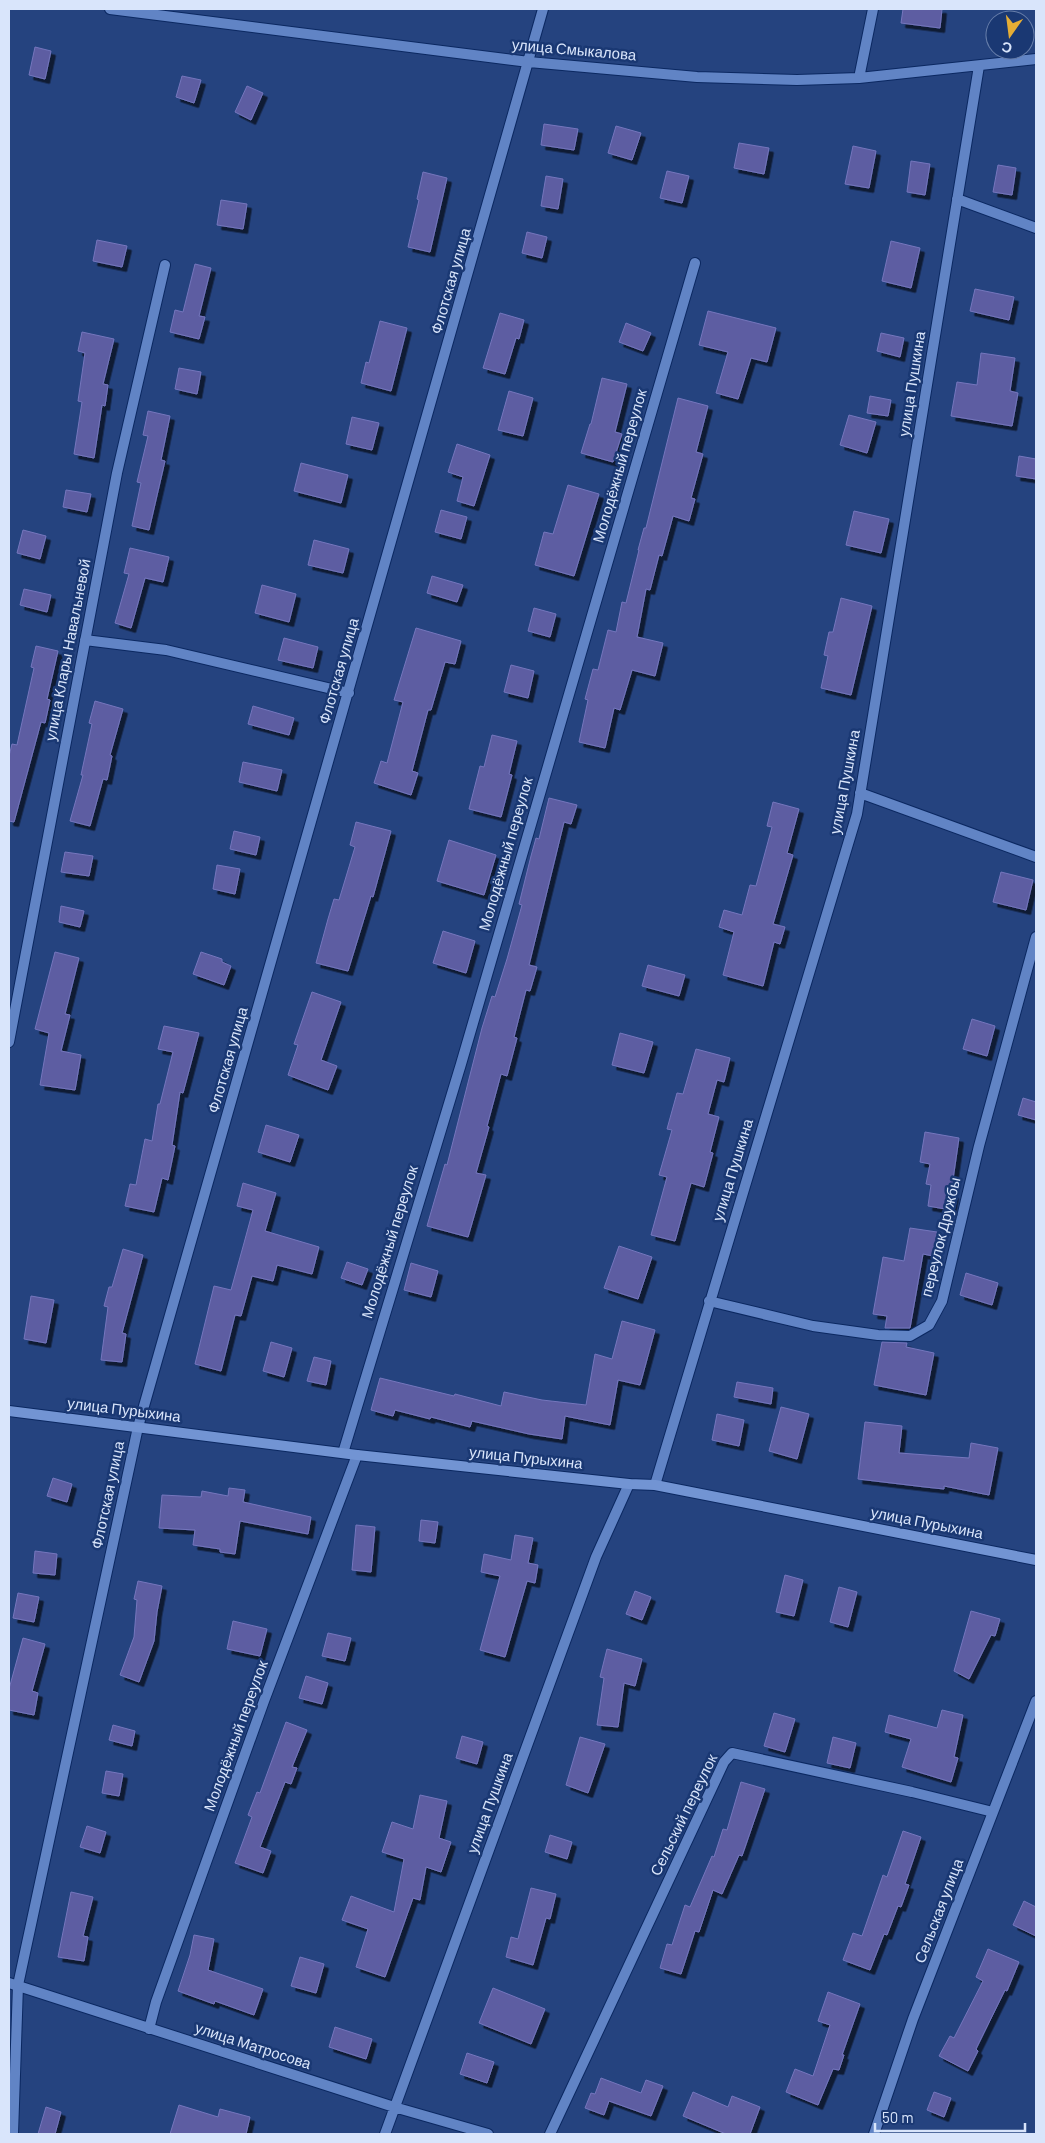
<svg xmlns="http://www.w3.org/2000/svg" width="1045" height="2143" font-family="Barlow,sans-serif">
	<defs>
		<filter id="shadow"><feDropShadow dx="4.5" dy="4.5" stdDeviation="0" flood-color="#0009"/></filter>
	</defs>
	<rect width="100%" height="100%" fill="#25437f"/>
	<path fill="#5d5da2" stroke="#7576bd" filter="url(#shadow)" d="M903,9h39l-2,19 -39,-5z
		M35,47l16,4 -6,28 -16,-4z
		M182,76l19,4 -7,23 -18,-6z
		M247,86l16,7 -12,27 -16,-8z
		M544,124l34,5 -4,21 -33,-5z
		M616,126l25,7 -9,27 -24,-7z
		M739,143l30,5 -5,26 -30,-6z
		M853,146l23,5 -7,37 -24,-4z
		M911,161l19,3 -5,31 -18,-3z
		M998,165l18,3 -4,27 -19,-3z
		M667,171l22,5 -7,27 -22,-5z
		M423,172l24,6 -17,74 -22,-5 11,-47 -2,-1z
		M546,176l17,3 -5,30 -17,-3z
		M221,200l26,4 -4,25 -26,-4z
		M527,232l20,5 -5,21 -20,-5z
		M97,240l30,6 -5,21 -29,-6z
		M891,241l29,7 -9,40 -29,-7z
		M195,264l16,4 -12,48 6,1 -6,22 -29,-7 5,-22 8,2z
		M975,289l39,8 -5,23 -39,-9z
		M708,311l68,17 -9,34 -16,-4 -13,41 -22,-6 12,-41 -29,-7z
		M500,313l24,7 -5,19 -3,-1 -11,36 -22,-6z
		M380,321l27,7 -16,63 -30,-8 5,-21 3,1z
		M626,323l25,10 -8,18 -24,-9z
		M82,332l32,7 -11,45 5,1 -3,21 -3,-1 -8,53 -20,-4 8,-52 -4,-1 7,-48 -7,-2z
		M881,333l23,5 -4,19 -23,-6z
		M981,353l34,5 -5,33 8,2 -6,33 -61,-10 6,-34 20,3z
		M179,368l22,4 -4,22 -22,-5z
		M602,378l25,6 -12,48 7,2 -9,28 -32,-9 9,-29h1z
		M509,391l24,7 -10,38 -25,-6z
		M870,396l21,4 -3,16 -21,-3z
		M678,398l30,8 -12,46 7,2 -12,44 4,1 -6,22 -16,-5 -11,40 -3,-1 -9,35 -4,-1 -9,48 26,6 -8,33 -23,-6 -12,40 -6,-2 -9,40 -26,-6 9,-42 -3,-1 8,-30 5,1 10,-40 8,2 6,-30 4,1 13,-53h-1l6,-22h2z
		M148,411l22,5 -9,44 4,1 -16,69 -17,-4 9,-43 -4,-1 11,-46 -5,-1z
		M849,415l27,7 -9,31 -27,-8z
		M352,417l27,6 -7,27 -26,-6z
		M457,444l33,11 -16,51 -17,-5 6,-24 -15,-5z
		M1019,456l17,3v20l-20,-3z
		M301,463l47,12 -7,28 -47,-12z
		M568,485l31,9 -25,82 -39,-11 9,-33 9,2z
		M66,490l25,4 -4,18 -24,-5z
		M441,510l26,7 -6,22 -26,-7z
		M854,511l35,8 -8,34 -35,-8z
		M23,530l23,6 -6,23 -23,-6z
		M314,540l35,9 -6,24 -35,-8z
		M130,548l39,9 -6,25 -18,-4 -14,50 -16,-5 14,-49 -5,-1z
		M432,576l31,9 -6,17 -30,-9z
		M262,585l34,9 -7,28 -34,-9z
		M24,589l27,6 -4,17 -27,-7z
		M841,598l31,8 -21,89 -30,-7 7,-32 -4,-1 5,-23h4z
		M534,608l22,6 -6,23 -22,-6z
		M416,628l45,13 -6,23 -10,-2 -14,48h-3l-16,61 6,2 -7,22 -37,-12 7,-22 6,2 16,-61 -9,-2z
		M284,638l34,9 -5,21 -35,-8z
		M36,646l22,5 -11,48 3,1 -5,23 -4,-1 -27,100 -5,-1v-65l3,-12 5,1 17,-77 -3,-1z
		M511,665l23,6 -6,27 -24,-6z
		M95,701l28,8 -13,46 2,1 -5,24 -4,-1 -13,47 -20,-5 13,-46h-2l11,-51 -3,-1z
		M253,706l41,12 -5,17 -41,-11z
		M492,735l25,6 -8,33 3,1 -11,42 -32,-8 11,-43 4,1z
		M243,762l39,8 -5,21 -38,-9z
		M549,798l28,7 -6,19 -7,-2 -35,143 8,2 -7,24 -4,-1 -12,47 3,1 -10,38 -6,-2 -14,52 2,1 -13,46 10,2 -18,62 -41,-11 18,-62 2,1 35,-137 10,-32 3,1 12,-38 15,-54 -3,-1 12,-48 5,-18 3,1z
		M773,802l26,7 -12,44 6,2 -20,69 12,3 -5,17 -6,-2 -11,44 -40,-11 11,-43 -15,-5 5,-17 18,5 8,-30 6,1 16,-59 -5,-1z
		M356,822l35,9 -18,66 -2,-1 -23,75 -32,-8 12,-44 6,-20 5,1 16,-53 -5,-2z
		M234,831l26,6 -4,18 -26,-6z
		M449,840l47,15 -12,40 -47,-14z
		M65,852l28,4 -4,20 -28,-4z
		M217,865l23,4 -5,25 -22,-5z
		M1001,872l32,8 -7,30 -33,-8z
		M61,906l23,5 -4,16 -21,-5z
		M443,931l32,10 -9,32 -33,-10z
		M55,952l24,6 -14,56 5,1 -9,36 20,4 -6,35 -35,-5 9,-52 -14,-4z
		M201,952l21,7v3l9,4 -7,19 -31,-11z
		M648,965l37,10 -6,21 -37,-10z
		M312,992l29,10 -20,58 16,6 -9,24 -40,-15 10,-30 -4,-1z
		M972,1019l23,7 -8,30 -24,-7z
		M164,1026l35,7 -16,60 -3,-1 -8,53 3,1 -7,34 -6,-2 -8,34 -29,-6 5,-22 6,1 9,-46 7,2 6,-37h2l13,-52 -15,-3z
		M620,1033l33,9 -9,31 -32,-8z
		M696,1049l34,9 -6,24 -7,-2 -9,34 11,3 -9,35 3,1 -9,34 -13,-4 -16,58 -24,-6 16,-58 -8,-2 13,-45 -5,-1 10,-36 6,1z
		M1023,1098l13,4v18l-18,-5z
		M266,1125l33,10 -9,27 -32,-10z
		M925,1132l34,6 -8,55 3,1 -3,16 -23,-4 3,-21 -5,-1 4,-20 -10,-2z
		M243,1183l33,10 -11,38 54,16 -7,27 -35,-9 -4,16 -21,-5 -11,40 -6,-1 -14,56 -26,-7 19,-78 17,4 13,-47 9,-33 -16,-4z
		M910,1228l27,4 -4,24 -10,-2 -13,74h-25l2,-12 -14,-2 10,-57 21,4z
		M619,1246l33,11 -14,42 -34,-11z
		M123,1249l20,6 -21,78 4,1 -4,28 -21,-2 7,-53 -4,-1 5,-19h3z
		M347,1262l21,7 -6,16 -21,-7z
		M411,1263l27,8 -7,26 -27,-7z
		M966,1273l32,10 -6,22 -32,-10z
		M31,1296l23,4 -8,43 -22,-4z
		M622,1321l33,9 -15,55 -22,-5 -8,45 -45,-9 -3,23 -33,-5 -57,-13 -2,6 -39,-10 -1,2 -35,-9 -2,6 -22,-6 9,-32 74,18 1,-2 46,12 3,-14 38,8 44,5 9,-51 17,5z
		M271,1342l21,6 -8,29 -21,-6z
		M882,1342l25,1 -1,4 28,6 -8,42 -52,-10z
		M314,1357l17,4 -5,24 -19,-4z
		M737,1382l36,6 -2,16 -37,-7z
		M781,1407l28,7 -12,45 -28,-8z
		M717,1414l27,6 -5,26 -27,-6z
		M865,1422l37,4 -3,27 70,5 2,-15 27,5 -9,47 -45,-9v3l-19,-2 -67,-8z
		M53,1478l19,6 -5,18 -20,-6z
		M229,1488l16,2 -2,12 68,15 -3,17 -68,-13 -5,33 -15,-2v-3l-27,-4 2,-15 -36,-2 3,-33 39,2 1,-6 26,5z
		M421,1520l17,2 -3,21 -16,-2z
		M356,1525l19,2 -4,45 -19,-2z
		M515,1535l18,3 -5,25 10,2 -3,18 -8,-2 -22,76 -25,-7 20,-74 -19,-4 3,-18 27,6z
		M35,1551l22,3 -2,21 -22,-2z
		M785,1575l18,5 -9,36 -18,-4z
		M138,1581l24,5 -5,26 -3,29 -15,41 -19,-7 14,-38 3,-37 -3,-1z
		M839,1587l18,5 -9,35 -18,-5z
		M635,1591l16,6 -9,23 -16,-6z
		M18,1593l21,4 -5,25 -21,-4z
		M971,1611l29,8 -5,17 -4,-1 -22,44 -15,-8z
		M233,1621l34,8 -7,27 -33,-7z
		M328,1633l23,5 -6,23 -23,-5z
		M23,1638l22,6 -13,47 6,2 -4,22 -25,-5v-21z
		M607,1649l35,10 -7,27 -11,-3 -6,44 -21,-2 7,-47 -4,-1z
		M306,1676l22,7 -6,21 -23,-6z
		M942,1710l21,5 -9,42 4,1 -7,24 -49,-15 9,-28 -26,-7 4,-17 48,13z
		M774,1713l21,6 -10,33 -21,-6z
		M286,1722l21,8 -15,37 5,1 -6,16 -6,-2 -25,65 11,4 -8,22 -28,-10 17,-46 -4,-2 9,-23 3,1z
		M113,1725l22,6 -3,15 -23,-6z
		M462,1736l21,6 -6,22 -21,-6z
		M580,1737l25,7 -17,49 -22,-8z
		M833,1737l23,6 -6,25 -23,-5z
		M106,1771l17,3 -4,22 -17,-3z
		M741,1782l24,7 -23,67 -3,-1 -17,39 -9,-4 -14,42 -4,-1 -14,43 -21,-6 7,-24 5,1 13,-40 5,2 22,-51 2,1 9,-28 4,1z
		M420,1795l27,6 -8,37 12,4 -10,30 -15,-5 -6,33 -7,-2 -28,79 -29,-10 12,-38 -26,-9 9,-24 43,16 10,-53 -22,-7 10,-30 21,7z
		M87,1826l19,6 -6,21 -20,-6z
		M903,1831l18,6 -16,47 4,1 -8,22 -3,-1 -11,29 -3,-1 -14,36 -27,-10 10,-27 9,3 21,-61 4,2z
		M550,1835l22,7 -5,17 -22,-7z
		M531,1888l25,6 -6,25 -4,-1 -13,47 -27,-8 5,-20 7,2z
		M71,1892l22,5 -10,39 5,1 -4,24 -26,-4z
		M1024,1901l12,6v29l-23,-11z
		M194,1935l20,4 -6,31 55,19 -9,26 -39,-14 -1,3 -36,-13 12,-36z
		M988,1949l31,13 -12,29 -2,-1 -29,59 2,2 -10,20 -29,-15 11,-20 4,2 29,-57 -7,-4z
		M300,1957l24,7 -8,29 -25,-7z
		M493,1988l52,21 -14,35 -52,-21z
		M828,1992l32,12 -18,51h2l-5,15 -6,-1 -15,36 -32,-13 9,-23 18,7 17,-51 -12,-4z
		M335,2027l37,12 -6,20 -37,-12z
		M467,2053l27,9 -7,21 -27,-9z
		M601,2078l40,15 5,-13 17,6 -12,30 -42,-15 -5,14 -19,-7 6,-15 4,1z
		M693,2092l35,15 4,-11 28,11 -10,27h-24l-43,-18z
		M934,2092l17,6 -7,19 -17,-7z
		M179,2105l39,12 2,-8 30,8 -4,17h-76z
		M46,2107l15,5 -6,22h-17z"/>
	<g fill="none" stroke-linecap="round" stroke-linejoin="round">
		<defs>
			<path id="street" d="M110,9l419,53 168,15 100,3 62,-2 177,-19
				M859,78l14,-69
				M957,199l79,29
				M85,640l81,10 183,43
				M860,793l176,64
				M9,1042l108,-569 48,-208
				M709,1301l104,25 65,9 32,1 19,-11 13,-24 37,-155 57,-209
				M343,1453l118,-389 234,-801
				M655,1485l202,-671 122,-748
				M9,1983l385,124 94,27
				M149,2029l7,-27 108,-301 93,-246
				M13,2134l5,-149 120,-558 405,-1418
				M385,2134l211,-577 33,-73
				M550,2134l174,-372 8,-9 180,39 81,20
				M874,2134l39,-115 123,-318"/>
			<path id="secondary" d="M9,1411l348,44 272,29 26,1 381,75"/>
		</defs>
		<use href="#street" stroke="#0b2861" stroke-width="12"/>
		<use href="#secondary" stroke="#0b2861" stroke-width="12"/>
		<use href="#street" stroke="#6184c5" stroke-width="10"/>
		<use href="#secondary" stroke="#7294d3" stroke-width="10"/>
	</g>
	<g text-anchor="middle" stroke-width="5" stroke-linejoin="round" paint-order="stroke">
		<g font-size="15" fill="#d9e5fb" stroke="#1a3873">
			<text transform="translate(574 50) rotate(5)" y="5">улица Смыкалова</text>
			<text transform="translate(451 281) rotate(-74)" y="5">Флотская улица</text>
			<text transform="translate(912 384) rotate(-81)" y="5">улица Пушкина</text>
			<text transform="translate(620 466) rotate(-74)" y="5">Молодёжный переулок</text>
			<text transform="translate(68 650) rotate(-79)" y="5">улица Клары Навальневой</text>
			<text transform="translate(339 671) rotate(-74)" y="5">Флотская улица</text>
			<text transform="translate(845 782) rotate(-79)" y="5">улица Пушкина</text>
			<text transform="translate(506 854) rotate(-74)" y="5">Молодёжный переулок</text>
			<text transform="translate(228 1060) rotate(-74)" y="5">Флотская улица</text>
			<text transform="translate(733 1170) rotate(-73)" y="5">улица Пушкина</text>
			<text transform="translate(941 1237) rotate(-76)" y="5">переулок Дружбы</text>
			<text transform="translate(390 1242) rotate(-73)" y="5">Молодёжный переулок</text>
			<text transform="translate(124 1410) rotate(7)" y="5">улица Пурыхина</text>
			<text transform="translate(526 1458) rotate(6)" y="5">улица Пурыхина</text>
			<text transform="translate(108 1495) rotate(-78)" y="5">Флотская улица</text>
			<text transform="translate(927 1523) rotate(11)" y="5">улица Пурыхина</text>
			<text transform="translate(236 1736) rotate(-70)" y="5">Молодёжный переулок</text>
			<text transform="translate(490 1803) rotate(-70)" y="5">улица Пушкина</text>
			<text transform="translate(684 1815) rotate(-64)" y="5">Сельский переулок</text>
			<text transform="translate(939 1911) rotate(-69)" y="5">Сельская улица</text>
			<text transform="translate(253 2046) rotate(18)" y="5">улица Матросова</text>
		</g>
	</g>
	<rect width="1045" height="2143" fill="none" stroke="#d9e5fb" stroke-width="20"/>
	<g transform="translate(1010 35) rotate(194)"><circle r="24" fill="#1a3873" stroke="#667da9"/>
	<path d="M0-4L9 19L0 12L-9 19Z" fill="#e5ad35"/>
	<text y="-8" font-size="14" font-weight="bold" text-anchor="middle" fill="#d9e5fb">С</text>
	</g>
	<path d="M875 2123v8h150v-8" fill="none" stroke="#d9e5fb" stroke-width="2.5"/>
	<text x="882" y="2123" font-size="15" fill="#d9e5fb" stroke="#1a3873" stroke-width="4" paint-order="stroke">50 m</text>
</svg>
